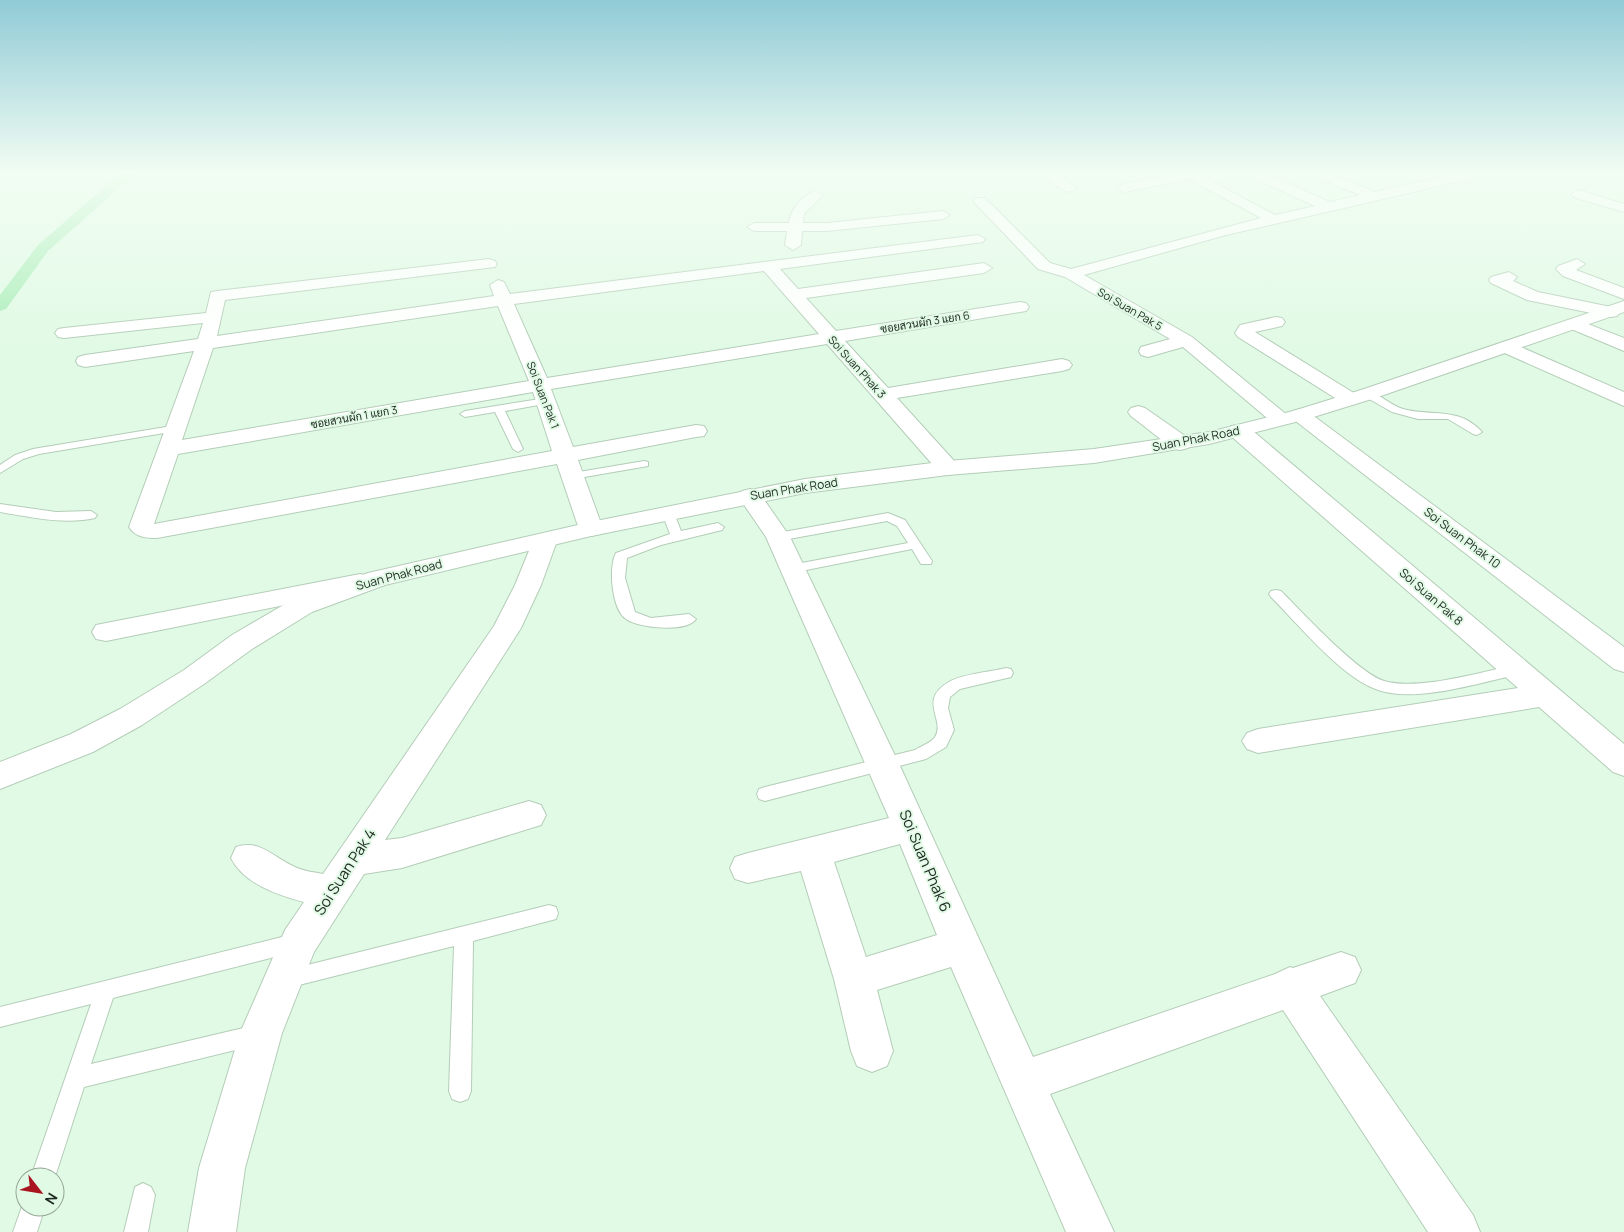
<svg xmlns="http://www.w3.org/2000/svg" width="1624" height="1232" font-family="Manrope,Sarabun,sans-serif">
	<rect width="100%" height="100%" fill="#e1fae5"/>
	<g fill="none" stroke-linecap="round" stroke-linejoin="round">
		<path fill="#aceeba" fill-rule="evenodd" d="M125,174h14l-19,13 -72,64 -42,58 -6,2v-16l38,-50 74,-64z"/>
		<defs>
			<path id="lane" d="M1368,391c12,3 22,14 35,18 28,8 56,-3 79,23l-5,3 -4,-1 -25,-15h-30l-26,-7 -28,-16 -1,-2z
				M546,398l5,3 -1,2 -45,8 18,38 -5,3 -5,-3 -18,-37 -30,5 -5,-3 5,-3z
				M178,425l4,1v4l-143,24 -16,5 -23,14v-8l15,-10 18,-6z
				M644,461l4,1v4l-75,13 -6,-3 6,-3z
				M0,504l56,8 35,-1 6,4 -2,3c-30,7 -65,-1 -95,-6z
				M668,509l6,4 7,18 37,-8 6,4 -2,3 -61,15 -34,13 -2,20 10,34 16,6 38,-4 7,5c-9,14 -58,9 -70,0 -14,-9 -18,-52 -10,-66l54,-19 -8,-21z
				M888,513l17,7 27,41 -1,3h-10l-9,-15 -121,24 -6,-4 6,-4 117,-22 -11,-17 -10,-5 -109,20 -6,-4 6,-4z
				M1276,590l5,1c21,21 77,82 103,90 35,10 96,-9 132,-16l5,1 2,4 -2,4 -5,1c-39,8 -105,30 -143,13 -34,-14 -75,-64 -102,-91l-2,-3 2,-3z
				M1006,668l5,1 2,4 -2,4 -51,12 -10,8 -2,11 6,22 -8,17 -20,12 -161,42 -6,-2 -2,-5 2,-5 6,-2 150,-37c6,-4 16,-7 20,-13 11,-17 -18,-37 14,-55 13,-8 41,-10 57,-14z
				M549,905l7,2 2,6 -2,6 -83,22 -2,150 -3,8 -8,3 -8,-3 -3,-8 5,-145 -167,42 -7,-2 -3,-7 3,-7 7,-2z
				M294,934l7,3 3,6 -3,6 -7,3 -181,46 -22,66 165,-39 7,3 3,7 -3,7 -7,3 -172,42 -29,90h-24l60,-173 -91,23v-20z
				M143,1183l8,4 4,8 -7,37h-24l11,-45z
				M25,1198v9h20l-8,25h-24z"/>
			<path id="street" d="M1039,174h15l23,14 -7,4 -5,-1z
				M1178,174h20l77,41 40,-9 -64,-29 -2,-3h16l65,28 30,-7 -43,-18 -2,-3h16l44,18 83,-18h22l-6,4 -248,57 -142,40 108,62 95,78 3,4 -3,4 -7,2 -7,-2 -90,-76 -35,10 -7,-2 -2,-4 2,-4 29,-8 -105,-62 -27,-8 -65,-68 2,-3h10l65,65 21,6 190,-51 -72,-39 -65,13 -7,-4 7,-4z
				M1578,190l46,14v8l-51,-15 -2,-3z
				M816,191l7,4 -19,19 -1,9h24l116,-12 7,4 -7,4 -116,12h-25l-1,14 -8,5 -8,-5 2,-14h-33l-7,-4 7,-4h35c1,-13 14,-29 27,-32z
				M978,235l7,4 -2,3 -203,27 18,20 186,-26 8,5 -8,5 -178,25 30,33 184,-29 6,1 3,4 -3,4 -6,1 -175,29 43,47 174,-29 7,2 3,4 -3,4 -7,2 -165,27 59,65 3,5 -3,5 -8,2 -8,-2 -113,-129 -276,45 22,58 123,-22 8,1 3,5 -3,5 -8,1 -118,23 25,69 -3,5 -9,2 -9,-2 -3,-5 -22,-65 -400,74c-11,0 -22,-1 -28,-11l65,-176 -109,16 -7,-2 -2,-4 2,-4 7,-2 113,-16 5,-16 -139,15 -6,-1 -3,-4 3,-4 6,-1 142,-15 5,-21 6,-1 272,-32 6,2 2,3 -2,3 -270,33 -8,36 277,-40 -4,-11 8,-5 6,2 6,12zM764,271l55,63 -272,44 -33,-74zM498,306l31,75 -347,59 31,-92zM533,392l19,59 -398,73 24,-70z
				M1577,259l8,5 -9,6 48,18v11l-61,-23 -7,-7 2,-3z
				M1509,272l8,5 -4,4 25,11 73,15 6,1 3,4 -3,4 -6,1 -84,-17 -36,-17 -2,-3 2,-3z
				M1276,317l6,1 3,4 -3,4 -27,6 102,63 3,4 -3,4 -7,2 -7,-2 -105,-66 -3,-4 5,-8z
				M1575,319l49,19v13l-55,-23 -3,-4 3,-4z
				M1507,341l117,51v14l-124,-55 -2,-4 2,-4z
				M1138,406l7,2 43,30 3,5 -3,5 -8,2 -8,-2 -41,-32 -3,-4 3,-4z
				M1300,409l7,2 317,236v25l-10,-3 -321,-250 -3,-4 3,-4z
				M1239,425l8,1 377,318v32l-11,-4 -74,-65 -281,46 -11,-4 -5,-8 5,-8 11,-4 260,-41 -287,-252 -3,-5 3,-5z
				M750,489l8,2 32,46 110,229 133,291 242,-83 15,-7 3,1 48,-16 14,5 6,13 -6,13 -35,13 153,219 7,17h-52l-145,-222 -233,84 64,138h-48l-115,-265 -74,23 16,61 -6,15 -15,6 -15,-6 -6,-15 -17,-72 -33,-108 -53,12 -13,-4 -5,-11 5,-11 13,-4 141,-35 -123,-281 -28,-41 4,-5zM900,844l37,91 -71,22 -32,-95z
				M545,534l9,2 3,5 -16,44 -20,43 -136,212 17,-2 127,-37 12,4 5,10 -5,10 -139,43 -38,6 -50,78 -32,81 -37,135 -9,64h-48l11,-64 41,-135 45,-103 19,-28c-26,-7 -60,-18 -73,-44l5,-11c25,-8 36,10 57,19 9,5 20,6 30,8l171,-248 21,-41 18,-44 3,-5z
				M360,574l9,2 4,6 -4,6 -263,53 -10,-2 -4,-7 4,-7 10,-2z"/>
			<path id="secondary" d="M1624,301v11l-249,86 -68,21 -98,25 -115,19 -146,12 -143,18 -214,43 -206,49 -73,27 -60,37 -48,35 -62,41 -49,27 -93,37v-27l71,-28 49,-25 64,-39 48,-35 60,-35 76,-27 223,-51 214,-43 143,-18 146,-12 115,-17 84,-21 68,-21z"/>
		</defs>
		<use href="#lane" stroke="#b4cdb8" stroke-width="2"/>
		<use href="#street" stroke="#b4cdb8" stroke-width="2"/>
		<use href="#secondary" stroke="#b4cdb8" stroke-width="2"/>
		<use href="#lane" fill="#fff" fill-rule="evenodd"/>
		<use href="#street" fill="#fff" fill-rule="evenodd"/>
		<use href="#secondary" fill="#fff" fill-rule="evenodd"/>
	</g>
	<linearGradient id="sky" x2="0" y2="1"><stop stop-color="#90cbd6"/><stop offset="0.5" stop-color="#f2fdf3"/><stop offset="1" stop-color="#f2fdf3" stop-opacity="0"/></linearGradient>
	<rect width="1624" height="346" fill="url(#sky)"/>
	<g text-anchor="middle" stroke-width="4" stroke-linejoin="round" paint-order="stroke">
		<g font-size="11" fill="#1f2821" stroke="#e1fae5">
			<text transform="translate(1130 309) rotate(30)" y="4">Soi Suan Pak 5</text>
			<text transform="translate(925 322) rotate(-9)" y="4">ซอยสวนผัก 3 แยก 6</text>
			<text transform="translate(857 367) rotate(48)" y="4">Soi Suan Phak 3</text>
			<text transform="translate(543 395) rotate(69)" y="4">Soi Suan Pak 1</text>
			<text transform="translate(354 417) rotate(-10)" y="4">ซอยสวนผัก 1 แยก 3</text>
		</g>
		<g font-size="12" fill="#1f2821" stroke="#e1fae5">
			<text transform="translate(1196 439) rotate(-11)" y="4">Suan Phak Road</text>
			<text transform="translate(794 489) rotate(-9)" y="4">Suan Phak Road</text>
			<text transform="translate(1462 538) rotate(37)" y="4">Soi Suan Phak 10</text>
			<text transform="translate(399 575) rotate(-15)" y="4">Suan Phak Road</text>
			<text transform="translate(1431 597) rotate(41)" y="4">Soi Suan Pak 8</text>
		</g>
		<g font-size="15" fill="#1f2821" stroke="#e1fae5">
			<text transform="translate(925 861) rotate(67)" y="5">Soi Suan Phak 6</text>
			<text transform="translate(345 872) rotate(-57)" y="5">Soi Suan Pak 4</text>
		</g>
	</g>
	<g transform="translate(40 1192) rotate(121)"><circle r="24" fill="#e1fae5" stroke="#93a697"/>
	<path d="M0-4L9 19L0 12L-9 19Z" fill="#a91421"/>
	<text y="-8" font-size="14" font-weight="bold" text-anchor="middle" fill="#1f2821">N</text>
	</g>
</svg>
